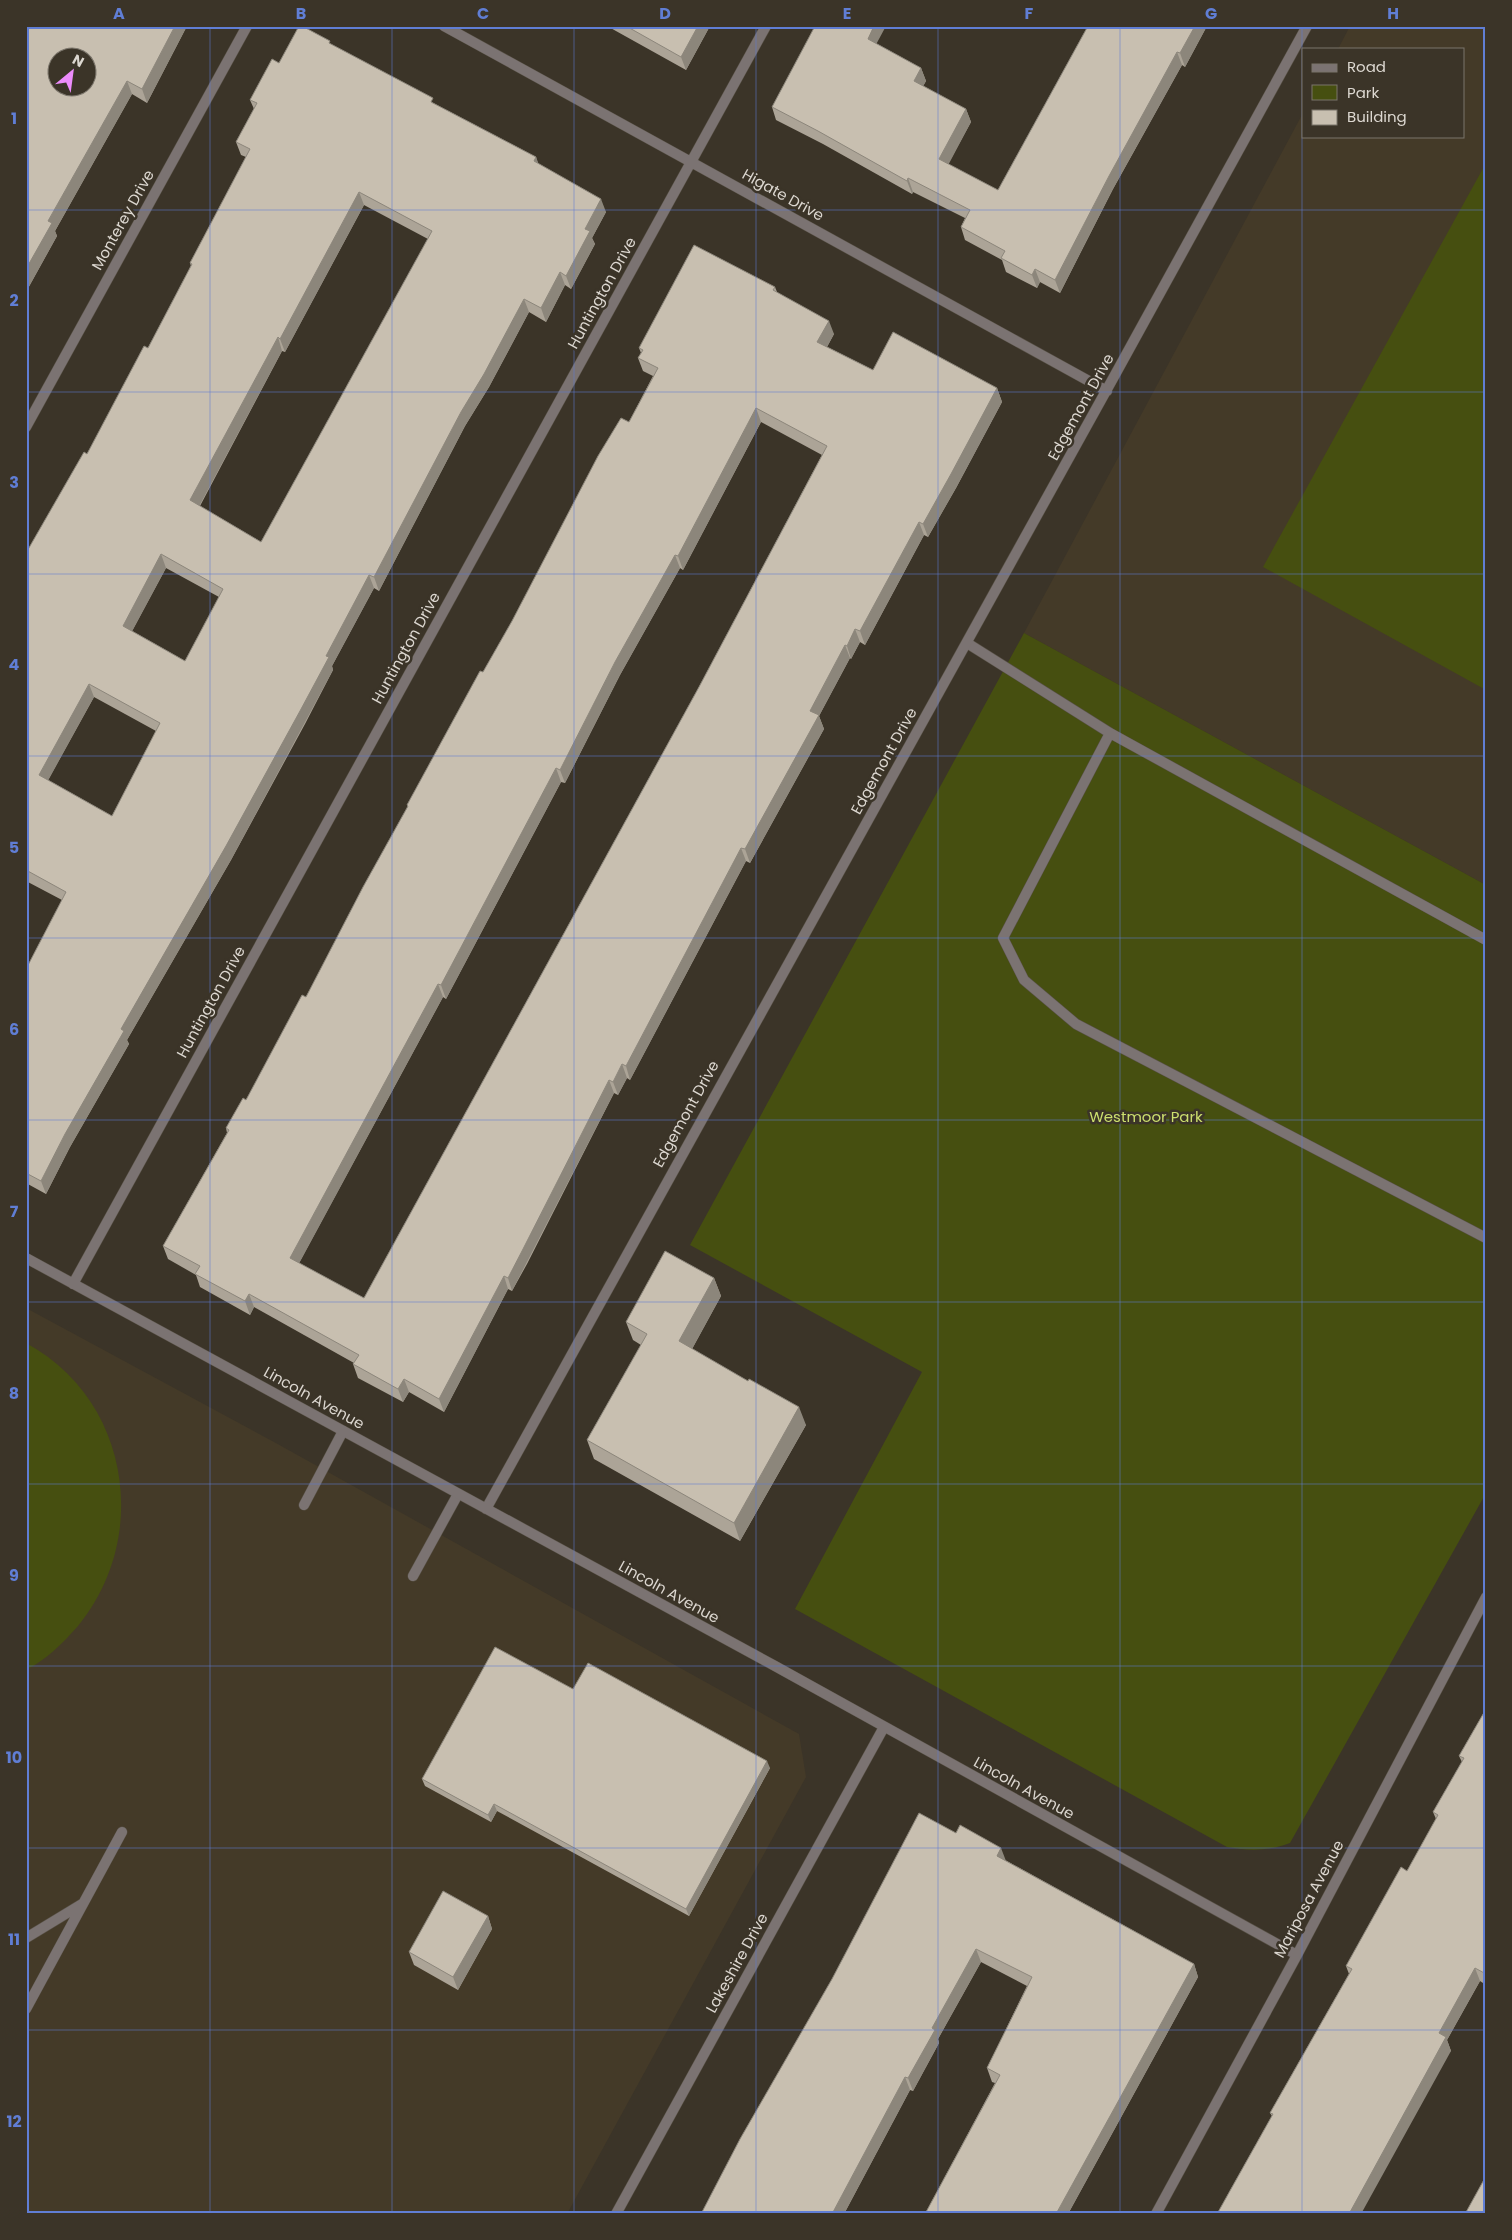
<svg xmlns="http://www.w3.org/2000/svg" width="1512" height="2240" font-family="Poppins,sans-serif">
	<rect width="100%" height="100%" fill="#3b3428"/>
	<path fill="#443a28" d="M1350,26h136v859l-462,-252 279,-520v23h160v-87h-125z
		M26,1308l248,134 525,292 7,43 -239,437h-541z"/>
	<path fill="#464f10" d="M1486,163v527l-223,-123z
		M1024,633l462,252v608l-196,350c-21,8 -41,8 -63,4l-432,-238 127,-237 -232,-127z
		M26,1343c104,56 125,194 52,283 -15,17 -32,34 -52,44z"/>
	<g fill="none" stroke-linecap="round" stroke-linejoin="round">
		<defs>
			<path id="service" d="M967,643l143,90 376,207
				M1110,733l-107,205 21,42 52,44 410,214
				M304,1505l39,-74
				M413,1576l45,-82
				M26,1938l56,-34
				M26,2009l96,-177"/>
			<path id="minor" d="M444,26l663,365
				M26,427l221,-401
				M26,1258l749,408 522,289
				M73,1284l693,-1258
				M486,1509c271,-495 550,-987 821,-1483
				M616,2214l268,-487
				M1156,2214l141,-259 189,-358"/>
		</defs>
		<use href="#service" stroke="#585146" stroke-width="11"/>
		<use href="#minor" stroke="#585146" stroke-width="11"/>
		<use href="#service" stroke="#7b7372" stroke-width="10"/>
		<use href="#minor" stroke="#7b7372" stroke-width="10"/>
	</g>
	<path fill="#aca497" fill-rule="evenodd" d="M26,26h161l-40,77 -15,-9 -77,137 2,5 -31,56z
		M607,26h103l-24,44z
		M1088,26h119l-22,41 -3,-2 -69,124 -53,104 -20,-11 -3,6 -31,-16 -4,-12 -37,-20 -4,-13 4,-9 -52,-26 -1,2 -89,-50 -47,-24 -4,-13 105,-63 44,24 5,13 -3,5 43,23 5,13 -23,42 50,26z
		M331,45l104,59 101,53 2,7 68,48 -14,26 3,6 -24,45 -6,-4 -19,37 -17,-10 -40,75 -24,39 -86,165 -5,-3 -42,78 1,4 -28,54 -74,136 -104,180 2,4 -59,103 -24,47 -20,-11v-214l36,-69 -36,-19v-328l61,-99 61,-106 43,-82 -1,-3 56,-106 -5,-2 -5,-13 18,-33 -4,-9 29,-37zM364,205l64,34 -167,303 -61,-36 82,-155 3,1zM166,568l53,29 -34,64 -53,-30zM94,697l62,34 -44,85 -64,-36z
		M775,287l2,5 57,42 -7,13 46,23 124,18 5,14 -46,86 -28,49 -4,-2 -59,110 -5,-3 -9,17 -1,-1 -31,58 5,13 -74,134 -4,-2 -116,219 -3,-2 -9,17 -4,-2 -87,171 -15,27 -4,-2 -64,123 -35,-20 -6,10 -45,-24 -5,-14 1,-1 -100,-56 -4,8 -50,-28 -4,-12 -28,-16 -5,-13 64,-113 -1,-5 20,-28 60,-103 102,-189 -1,-3 76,-133 146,-250 24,-46 -10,-5 -5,-13 3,-5 -2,-5zM761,422l61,33 -123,232 -335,611 -65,-35 144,-266 3,2 115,-217 4,1 55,-108 60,-107 3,2z
		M714,1278l7,18 -29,53 114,76 -66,116 -146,-82 -7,-19 54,-95 -8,-5 -7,-18z
		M573,1689l197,79 -81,148 -192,-105 -6,11 -66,-36 -3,-7z
		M1486,1709v276l-6,-4 -33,59 4,11 -224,145 45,-80 -2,-3 79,-139 -3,-8 61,-95 29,-52 -3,-7 29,-50 -3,-6z
		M1005,1860l189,104 4,13 -130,237h-143l70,-131 -3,-1 -5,-14 40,-82 -46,-24 -43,77 1,4 -26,48 -3,-1 -66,124h-143z
		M488,1916l4,13 -34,61 -44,-25 -5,-13z"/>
	<path fill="#8c867b" d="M175,26h12l-40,77 -5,-14z
		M698,26h12l-24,44 -5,-13z
		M874,26h12l-14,26 -4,-13z
		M1195,26h12l-22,41 -5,-14z
		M1177,52l5,13 -69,124 -53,104 -5,-13 54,-104z
		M921,68l5,13 -7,13 -5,-13z
		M127,81l5,13 -77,137 2,5 -31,56v-23l22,-48z
		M966,109l5,13 -27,51 -5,-14z
		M536,157l5,13 -7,-9z
		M908,178l5,14 -1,2 -5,-13z
		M359,192l5,13 -79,147 -5,-13z
		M601,199l5,13 -14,26 3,6 -24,45 -5,-13 19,-47z
		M1035,269l5,13 -3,6 -5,-13z
		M560,272l5,13 -19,37 -5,-14z
		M524,299l5,13 -40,75 -24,39 -86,165 -5,-14 87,-165z
		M829,321l5,13 -12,22 -5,-14z
		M278,337l4,14 -87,163 -5,-14z
		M997,388l5,14 -46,86 -28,49 -5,-13z
		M756,408l5,14 -78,148 -5,-14z
		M919,522l5,13 -59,110 -5,-14z
		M161,554l5,14 -38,71 -5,-13z
		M675,555l5,13 -60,107 -55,108 -5,-13 55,-108z
		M369,575l5,13 -42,78 1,4 -102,190 -104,180 2,4 -59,103 -24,47 -5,-13 24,-47 56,-105 205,-373z
		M855,629l5,13 -9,17 -4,-13z
		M845,645l5,13 -31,58 5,13 -74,134 -5,-14 65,-138z
		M89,684l5,13 -50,91 -5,-13z
		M556,768l5,14 -115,217 -5,-14z
		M741,848l5,13 -116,219 -4,-14z
		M438,984l5,13 -148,274 -5,-13z
		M622,1064l5,14 -9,17 -5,-13z
		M609,1080l5,13 -102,198 -4,-13z
		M504,1276l4,13 -64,123 -5,-13z
		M714,1278l7,18 -35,64 -7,-19z
		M249,1294l5,13 -4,8 -5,-14z
		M404,1379l5,13 -6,10 -5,-13z
		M799,1407l7,18 -66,116 -6,-18z
		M767,1761l3,7 -81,148 -3,-7z
		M494,1804l3,7 -6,11 -3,-7z
		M1001,1848l5,13 -9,-5z
		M488,1916l4,13 -34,61 -5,-13z
		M976,1949l5,13 -43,77 1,4 -26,48 -5,-13 24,-50z
		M1194,1964l4,13 -130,237h-12z
		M1475,1968l5,13 -33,59 4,11 -90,163h-12l90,-181z
		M905,2077l5,13 -66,124h-12z"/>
	<path fill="#c8bfb0" stroke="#8c867b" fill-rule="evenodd" d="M26,26h149l-33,63 -15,-8 -79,140 4,2 -26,46zM58,58h30v30h-30z
		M299,26h3l28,15 -1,2 104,55 -2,4 105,55 -2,4 67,38 -16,30 5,2 -24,45 -6,-4 -19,36 -17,-9 -40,75 -23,38 -87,165 -5,-2 -43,81 3,1 -29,54 -74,135 -105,183 3,2 -59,103 -24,47 -15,-8v-204l40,-77 -40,-22v-317l58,-101 3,2 57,-108 4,2 44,-84 -2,-1 60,-114 -14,-7 21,-39 -7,-3 22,-41 7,4zM359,192l73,39 -171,311 -71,-42 88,-163 2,2zM161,554l62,35 -38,72 -62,-35zM89,684l71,39 -48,93 -73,-41z
		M626,26h72l-17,31z
		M815,26h59l-6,13 53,29 -7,13 52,28 -27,50 59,31 90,-164h107l-15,27 -3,-1 -68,124 -54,104 -20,-11 -3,6 -31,-17 4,-7 -44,-24 9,-17 -62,-32 -1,3 -89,-50 -46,-24z
		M694,245l81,42 -2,3 56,31 -12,21 56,28 20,-38 104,56 -46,86 -28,50 -4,-2 -59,109 -5,-2 -8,17 -2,-1 -35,66 9,4 -74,134 -4,-1 -115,218 -4,-2 -9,18 -4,-2 -87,171 -14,27 -4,-2 -65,123 -35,-20 -6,10 -45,-25 6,-9 -110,-61 -4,7 -50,-27 5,-8 -37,-20 66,-116 -3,-2 17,-30 3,2 56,-105 4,2 57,-110 45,-81 -1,-1 73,-134 3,1 29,-51 86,-165 23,-38 8,4 29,-54 -20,-10 5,-8 -4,-2zM756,408l71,38 -128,241 -335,611 -74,-40 148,-274 3,1 115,-217 4,2 55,-108 60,-107 3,1z
		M665,1251l49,27 -35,63 69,40 1,-2 50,28 -65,116 -147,-83 60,-106 -21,-12z
		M495,1647l78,42 15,-26 179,98 -81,148 -192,-105 -6,11 -66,-36z
		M1486,1709v265l-11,-6 -36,65 7,4 -97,177h-132l56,-100 -3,-1 82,-144 -6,-3 55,-99 6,4 31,-56 -5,-3 31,-54 -5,-2z
		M919,1813l37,20 4,-8 41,23 -4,8 197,108 -138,250h-131l75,-139 -13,-7 45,-91 -56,-28 -44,79 3,2 -27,48 -3,-1 -73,137h-131l39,-75 92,-160z
		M443,1891l45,25 -35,61 -44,-25z
		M1486,2176v38h-21z"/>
	<path fill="none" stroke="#607ed5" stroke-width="1" stroke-opacity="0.55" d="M210,26v2188M392,26v2188M574,26v2188M756,26v2188M938,26v2188M1120,26v2188M1302,26v2188M26,210h1460M26,392h1460M26,574h1460M26,756h1460M26,938h1460M26,1120h1460M26,1302h1460M26,1484h1460M26,1666h1460M26,1848h1460M26,2030h1460"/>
	<g text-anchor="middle" stroke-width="5" stroke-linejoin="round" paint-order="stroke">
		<g font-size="15" fill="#dcd7d0" stroke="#3b3428">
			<text transform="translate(783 195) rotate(29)" y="5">Higate Drive</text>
			<text transform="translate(123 220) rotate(-61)" y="5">Monterey Drive</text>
			<text transform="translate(602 293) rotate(-61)" y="5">Huntington Drive</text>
			<text transform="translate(1081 407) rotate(-61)" y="5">Edgemont Drive</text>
			<text transform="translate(406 648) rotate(-61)" y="5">Huntington Drive</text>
			<text transform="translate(884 761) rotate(-61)" y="5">Edgemont Drive</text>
			<text transform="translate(211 1002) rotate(-61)" y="5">Huntington Drive</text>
			<text transform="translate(686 1114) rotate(-61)" y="5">Edgemont Drive</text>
			<text transform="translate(314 1398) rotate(29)" y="5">Lincoln Avenue</text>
			<text transform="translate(669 1592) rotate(29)" y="5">Lincoln Avenue</text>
			<text transform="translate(1024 1788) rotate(29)" y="5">Lincoln Avenue</text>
			<text transform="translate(1309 1899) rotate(-62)" y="5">Mariposa Avenue</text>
			<text transform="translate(737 1963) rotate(-61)" y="5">Lakeshire Drive</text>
		</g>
		<g font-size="15" fill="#ccdf6e" stroke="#3b3428">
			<text x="1146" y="1122">Westmoor Park</text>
		</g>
	</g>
	<rect width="1512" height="2240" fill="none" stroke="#3b3428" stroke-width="55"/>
	<rect x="1302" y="48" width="162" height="90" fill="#3b3428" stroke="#7b756b"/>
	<rect x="1312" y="64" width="25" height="8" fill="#7b7372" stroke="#7b756b"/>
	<text x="1347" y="72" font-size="15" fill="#dcd7d0">Road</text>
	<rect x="1312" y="85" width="25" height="15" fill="#464f10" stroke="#7b756b"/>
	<text x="1347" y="98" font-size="15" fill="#dcd7d0">Park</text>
	<rect x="1312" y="110" width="25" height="15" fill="#c8bfb0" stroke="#7b756b"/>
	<text x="1347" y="122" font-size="15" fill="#dcd7d0">Building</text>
	<g transform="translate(72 72) rotate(29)"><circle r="24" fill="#3b3428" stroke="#7b756b"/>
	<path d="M0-4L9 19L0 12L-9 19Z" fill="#ec8cfb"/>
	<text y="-8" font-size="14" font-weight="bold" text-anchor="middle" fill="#dcd7d0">N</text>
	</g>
	<rect x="28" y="28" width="1456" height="2184" fill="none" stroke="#607ed5" stroke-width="2"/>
	<g font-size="16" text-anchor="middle" font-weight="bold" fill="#607ed5">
		<text x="119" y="19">A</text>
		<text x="301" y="19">B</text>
		<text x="483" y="19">C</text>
		<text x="665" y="19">D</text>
		<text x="847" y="19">E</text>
		<text x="1029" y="19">F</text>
		<text x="1211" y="19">G</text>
		<text x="1393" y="19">H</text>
		<text x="14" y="124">1</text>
		<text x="14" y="306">2</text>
		<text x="14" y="488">3</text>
		<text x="14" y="670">4</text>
		<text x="14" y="853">5</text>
		<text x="14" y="1035">6</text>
		<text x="14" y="1217">7</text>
		<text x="14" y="1399">8</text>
		<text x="14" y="1581">9</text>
		<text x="14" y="1763">10</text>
		<text x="14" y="1945">11</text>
		<text x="14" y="2127">12</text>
	</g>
</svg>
